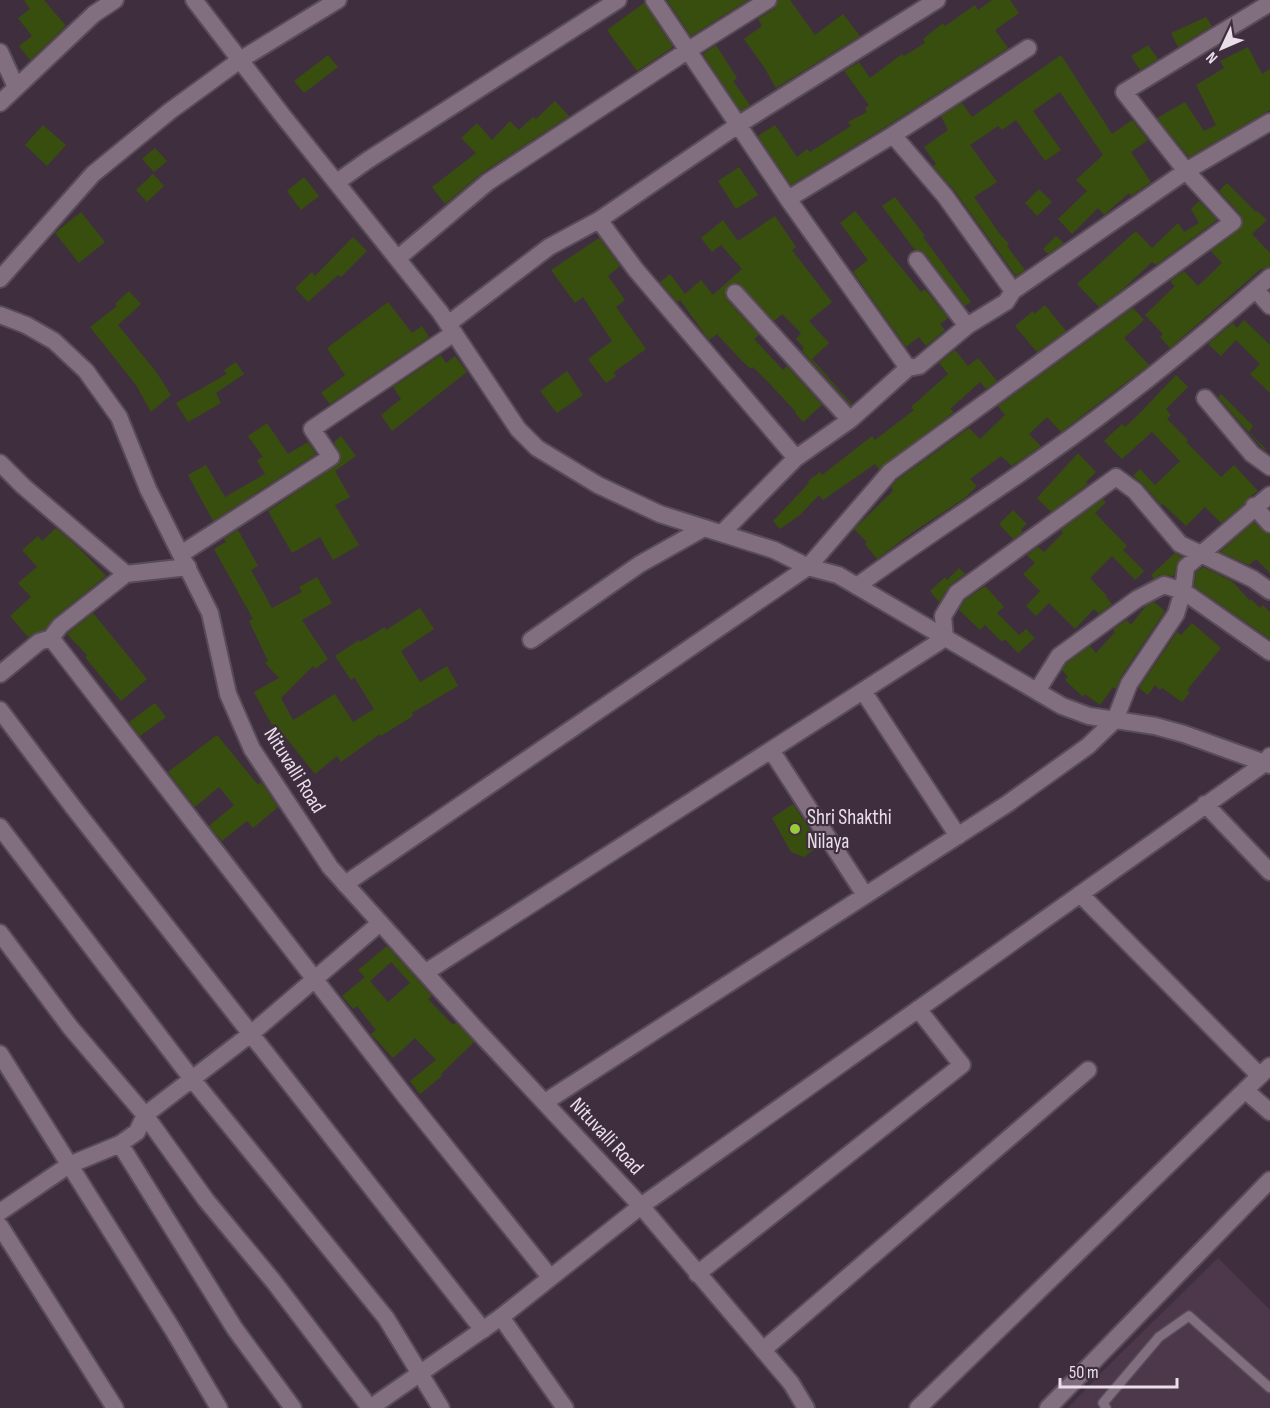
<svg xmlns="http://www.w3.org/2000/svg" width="1270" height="1408" font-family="'Sofia Sans Condensed',sans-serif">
	<rect width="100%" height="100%" fill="#3f2f3e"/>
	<path fill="#4c374b" d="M1218,1258l52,52v98h-202l34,-36z"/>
	<path fill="#384e0f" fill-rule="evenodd" d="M24,0h20l22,26 -36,34 -11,-14 13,-10 -14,-18 12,-9z
		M667,0h81l-57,36z
		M778,0h12l25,35 28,-21 17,22 -84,52 -12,-21 -20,-28 18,-13 -4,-7 16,-10z
		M992,0h18l9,13 -24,17 13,18 -121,78 -96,59 -33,-49 17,-11 22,32 10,-8 3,3 41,-26 -3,-4 19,-10 -2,-4 4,-3 -25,-34 15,-9 11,16 32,-24 2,2 21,-13 -2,-4 20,-16 2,3 30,-21 3,5z
		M644,3l29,44 -36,24 -30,-41z
		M1206,17l6,9 -34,21 -7,-14z
		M716,45l21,33 -4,3 17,24 -9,6 -38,-57z
		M1148,45l10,14 -18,11 -9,-14z
		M1248,47l14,27 8,-5v41l-81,47 -32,-39 28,-16 19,29 12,-6 -20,-40 28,-17 -4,-7z
		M328,55l10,12 -34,26 -10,-12z
		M1061,55l51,79 20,-14 16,20 -17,12 20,30 -20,14 -2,-3 -25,22 -6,-7 -26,26 -14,-15 29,-28 -11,-11 27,-25 -43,-63 -27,19 28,39 -16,11 -29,-41 -14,10 -4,-4 -28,19 27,37 -23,15 25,36 10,11 -2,2 18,24 -9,6 -62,-86 -21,-24 3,-2 -12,-17 24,-17 -7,-14 21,-13 10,14z
		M555,101l14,15 -87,57 -37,31 -13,-17 44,-34 -15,-15 16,-15 15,17 18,-19 9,9 14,-13 3,2z
		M43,125l23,20 -19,21 -22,-21z
		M155,148l12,13 -13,11 -12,-13z
		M739,167l19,28 -22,14 -18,-28z
		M153,174l11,12 -17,16 -11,-12z
		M304,177l15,19 -18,14 -14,-19z
		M1227,183l29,29 1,-1 10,9 -15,14 18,19v14l-9,2 -91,79 -10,-11 3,-3 -18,-19 30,-29 -5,-5 14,-10 14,15 24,-23 -11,-12 28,-21 4,-9 -2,-6 -22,-24z
		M1039,189l13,13 -15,14 -12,-13z
		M895,197l30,39 -2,1 48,65 -6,4 -40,-52 -4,-4h-6l-33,-44z
		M1199,201l18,19 -61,45 -4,-3 -29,27 -24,18 -22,-23 59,-53 16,17 26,-25 6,9 15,-9 -8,-14z
		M855,211l66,81 4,-3 23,29 -8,6 5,6 -19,16 -7,-9 -13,10 -53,-75 15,-12 -28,-37z
		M81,212l24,30 -26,21 -24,-30z
		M775,216l21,31 -4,3 40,52 -23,19 20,22 -17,16 40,45 -1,1 -49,-54 2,-3 -8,-9 5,-6 -19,-19 -8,7 -35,-38 -11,2 -3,10 2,5 32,35 -5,4 29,31 4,-4 35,39 -19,17 -8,-9 1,-1 -27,-29 -16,-16 -2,2 -11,-10 -23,-25 -8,6 -29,-40 -3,2 -17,-20 10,-8 15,20 16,-14 12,15 29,-26 -21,-24 -9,7 -11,-14 22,-18 15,21z
		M1056,236l8,7 -16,11 -5,-5z
		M353,237l14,14 -26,26 -3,-2 -30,27 -13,-14 17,-16 3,4z
		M599,238l21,28 -12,10 17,24 -9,7 30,42 -32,23 2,4 -10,7 -18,-24 24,-18 -29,-44 -8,6 -24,-33z
		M129,291l12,13 -23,21 39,48 14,22 -20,17 -15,-27 -46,-58 27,-21 -2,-2z
		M388,302l24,31 10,-7 7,11 -99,67 -9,-11 24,-18 -18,-27z
		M1045,305l21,26 -29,21 -22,-26 18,-15 1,3z
		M1133,308l11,12 -20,18 25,27 -88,67 -14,-15 -18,17 12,12 -29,20 -11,-10 -31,23 7,7 -12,12 -52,34 -36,27 -12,-15 2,-2 -13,-13 39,-38 -2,-4 6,-7 72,-52 11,11 25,-24 -7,-9z
		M1244,320l26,25v48l-20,-19 10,-10 -24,-24 -15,16 -13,-12 25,-21 4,5z
		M955,350l13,16 10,-8 19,23 -11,8 -6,-7 -30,27 4,3 -75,57 -4,-5 -52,36 -4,-5 -19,20 -20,14 -7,-8 36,-38 -1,-2 12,-9 2,3 50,-39 3,4 39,-30 -3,-3 37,-33 -9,-11z
		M441,355l5,8 9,-7 12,16 -75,59 -11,-16 20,-16 -8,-12z
		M236,362l8,12 -28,19 5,10 -33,19 -12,-19 51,-29 -3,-4z
		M567,371l16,24 -26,18 -17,-22z
		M1176,375l12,12 -22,22 5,6 -4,4 21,21 -2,2 35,35 13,-12 24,26 -10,7 -4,6 -23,19 -16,-16 -19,19 -23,-22 -2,1 -18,-21 -10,-8 7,-7 15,16 25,-24 -28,-29 -30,27 -18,-18 18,-17 3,3 14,-13z
		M1221,394l32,32 -4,6 17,17 -2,1 -46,-53z
		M267,423l21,31 20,-12 8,12 -103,67 -25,-46 18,-10 19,32 40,-23 -8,-14 6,-3 -15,-21z
		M341,436l15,20 -21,15 15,26 -15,8 24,40 -26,15 -13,-23 -28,16 -24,-42 69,-46 4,-9 -7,-14z
		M1078,453l18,19 -10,10 2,2 -37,28 -14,-14z
		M1103,499l3,3 -11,11 32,33 -4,4 21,21 -9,9 -23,-24 -22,22 17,18 -1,1 6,7 -13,10 -5,-5 -19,20 -26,-26 -13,13 -10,-10 14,-15 -17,-17 12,-11 -8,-8 11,-8 6,5 19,-19 -2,-3z
		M1013,510l14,14 -6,5 2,3 -10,7 -14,-15z
		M1254,522l9,9 7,3v39l-14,-14 -7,6 -29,-13z
		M56,528l23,20 27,28 -52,42 -9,11 -17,8 -18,-21 21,-19 -13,-14 19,-16 -15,-17 16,-14 4,5z
		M238,530l20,36 -7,4 21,38 30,-16 -3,-5 18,-10 15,26 -30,17 26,39 -13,10 -2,-3 -32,32 12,22 42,-26 18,28 21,-13 -20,-32 -3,3 -16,-24 24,-16 1,2 25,-15 1,3 34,-22 14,21 -33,22 19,31 27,-16 11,20 -46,27 1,3 -32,20 -1,-2 -39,28 -4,-6 -22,18 -40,-50 -3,1 -18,-33 25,-14 -14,-15 3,-2 -19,-40 4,-2 -39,-70 12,-7 -2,-3z
		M1175,553l7,4 -6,8 -2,11 -14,-1 -6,4 -3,-4z
		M1203,567l29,14 18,20 1,-2 9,9 3,-3 7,7v27l-76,-53 2,-14z
		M959,568l6,6 -15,11 -11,17 -9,-11 15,-14 2,3z
		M985,586l19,21 -7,6 22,22 7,-6 9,9 -17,15 -13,-14 -3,3 -17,-17 -5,5 -21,-20 6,-10z
		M1154,602l11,9 -45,67 -4,11 -3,-2 -13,18 -15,-11 -2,3 -18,-17 3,-3 -6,-7 5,-7 23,-17 6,7 19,-21 -2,-3 14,-9 4,5 15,-19z
		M93,613l54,66 -26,22 -36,-44 2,-2 -20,-21z
		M1192,623l29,25 -34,42 3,2 -8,10 -20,-14 -2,2 -5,-5 -7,10 -9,-7 38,-56 4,3z
		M155,703l11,14 -26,19 -11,-14z
		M217,735l41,50 3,-3 17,25 -25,21 -6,-7 -25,20 -13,-15 25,-21 -15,-18 -24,20 -27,-35z
		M793,804l27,41 -16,12 -13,-5 -19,-34z
		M387,946l45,50 -4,3 25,26 3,-3 18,20 -33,32 1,2 -22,18 -10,-13 26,-21 -21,-22 -22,20 -22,-24 5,-4 -19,-24 -4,3 -11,-13 23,-19 -7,-7zM391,962l19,21 -22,19 -18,-21z"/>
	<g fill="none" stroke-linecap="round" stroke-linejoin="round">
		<defs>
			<path id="service" d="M1106,1408l-3,-5 56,-66 30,-21 81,72"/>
			<path id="minor" d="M654,0l134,199 120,169
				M893,135l52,61 68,95
				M337,182l31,-22 250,-160
				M788,199l105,-64 135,-87
				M599,220l37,50 160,188
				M398,258l90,-76 199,-131 81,-51
				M917,260l50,66
				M0,279l93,-105 77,-63 70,-51 98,-60
				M1256,290l14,16
				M735,293l115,127
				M448,324l101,-77 50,-27 139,-95 199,-125
				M1205,398l47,56 18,13
				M0,463l23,23 103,88
				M1254,506l16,18
				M722,533l74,-75 54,-38 58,-52 11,-2 48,-40 39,-24 7,-11 173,-120 84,-49
				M181,554l150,-97 -19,-28 142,-96
				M857,586c62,-45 126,-86 188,-130 79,-55 153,-116 225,-179
				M51,638l9,-12 66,-52 62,-7
				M531,640l109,-76 64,-36
				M0,674l39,-32 12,-4 354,458 145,181
				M863,691l95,145
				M1037,691l22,-35 78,-57 27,-14 19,6 87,61
				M0,710l73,97 410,523
				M771,750l94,145
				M1205,804l65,68
				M0,827l192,252 194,239 55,90
				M345,884l463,-317 82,-95 343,-250 -47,-51 -62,-79 146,-89
				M1080,894l180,182
				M0,933l70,94 75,88 61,85 68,82 96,126
				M426,972l519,-334 -2,-22 14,-23 159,-116 19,14 45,53 73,35 17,12
				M0,1054l173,276 46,78
				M1245,1090l25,22
				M545,1102l462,-298 81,-58 27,-26 14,-36 47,-70 7,-23 3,-24 84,-72
				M641,1206l624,-443 5,-7
				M0,1212l69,-47 51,-21
				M0,1226l115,182
				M697,1274l265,-209 -44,-56
				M501,1317l64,91
				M763,1350l325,-280
				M293,1408l-58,-79 -115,-185 17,-12 8,-17 107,-82 128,-110
				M918,1408l352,-342
				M1048,1408l222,-228"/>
			<path id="tertiary" d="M194,0l89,116 157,196 78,117 19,19 61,37 62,29 114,36 34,17 30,8 224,131 27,10 66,10 29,8 86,31
				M0,52l16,35
				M0,103l94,-89 21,-14
				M0,315l26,10 28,16 32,30 33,46 29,72 62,124 18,81 24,55 78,118 144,160 167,179 150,177 15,25
				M370,1408l131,-91 140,-111"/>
		</defs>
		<use href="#service" stroke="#594b58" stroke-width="12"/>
		<use href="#minor" stroke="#594b58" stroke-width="20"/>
		<use href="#tertiary" stroke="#594b58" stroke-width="20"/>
		<use href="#service" stroke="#816f80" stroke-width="9"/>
		<use href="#minor" stroke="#816f80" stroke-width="16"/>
		<use href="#tertiary" stroke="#816f80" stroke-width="16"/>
	</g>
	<circle fill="#98cb37" stroke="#3f2f3e" stroke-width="2" cx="795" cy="829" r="6"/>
	<g text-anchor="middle" stroke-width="4.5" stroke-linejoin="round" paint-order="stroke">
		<g font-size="21" fill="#eadfe9" stroke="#3f2f3e">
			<text transform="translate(295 770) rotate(58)" y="7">Nituvalli Road</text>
			<text transform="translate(607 1136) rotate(47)" y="7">Nituvalli Road</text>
		</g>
		<g font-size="21" fill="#eadfe9" stroke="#3f2f3e" text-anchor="start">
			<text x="807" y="824">Shri Shakthi<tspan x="807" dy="24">Nilaya</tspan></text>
		</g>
	</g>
	<g transform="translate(1222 48) rotate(226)" stroke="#3f2f3e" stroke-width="4.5" paint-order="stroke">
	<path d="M0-4.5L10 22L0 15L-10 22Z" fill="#eadfe9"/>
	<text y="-9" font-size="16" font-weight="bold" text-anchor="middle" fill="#eadfe9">N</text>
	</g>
	<path d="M1060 1378v9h117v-9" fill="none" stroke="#eadfe9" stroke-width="3"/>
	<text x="1069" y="1378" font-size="18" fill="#eadfe9" stroke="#3f2f3e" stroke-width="4.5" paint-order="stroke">50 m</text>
</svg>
